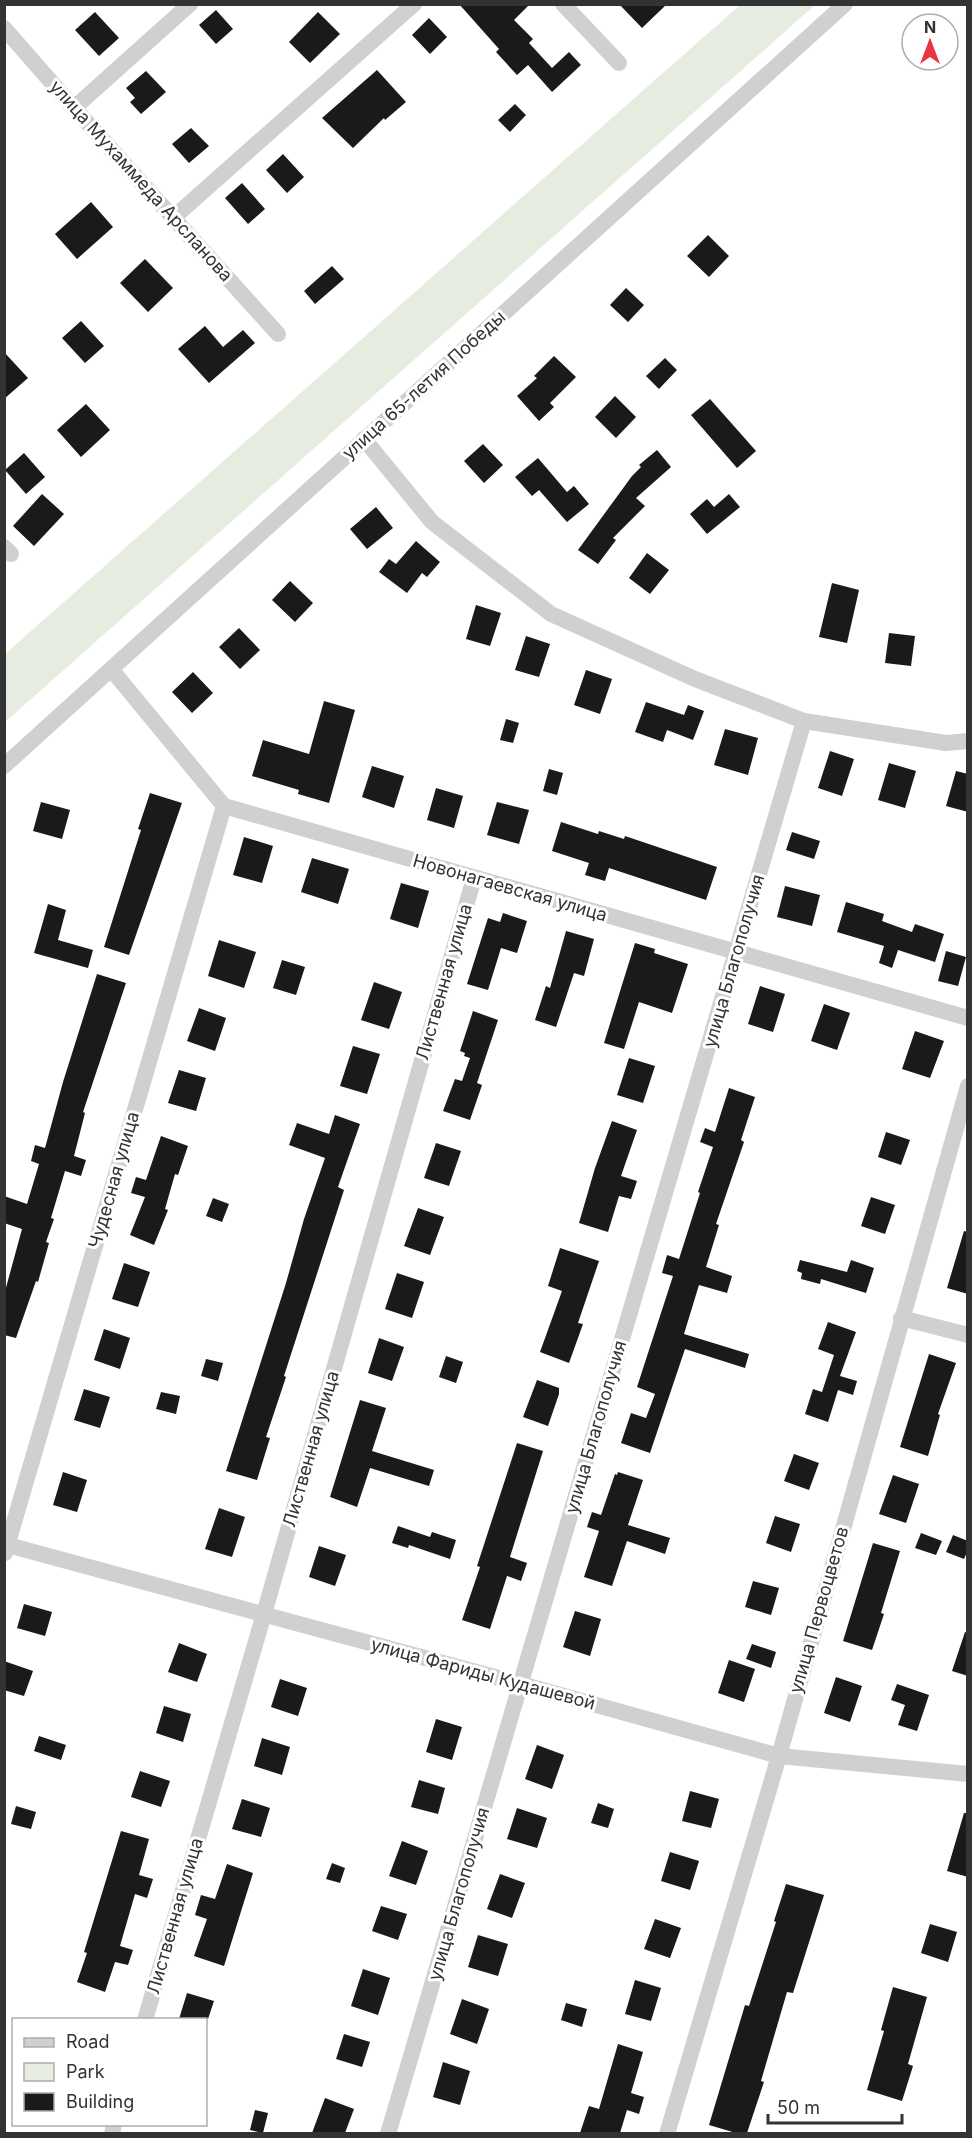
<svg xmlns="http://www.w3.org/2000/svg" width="972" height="2138" font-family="Inter,sans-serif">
	<rect width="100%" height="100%" fill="#fff"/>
	<path fill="#e6ecdf" d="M740,5h75l-810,717v-68z"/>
	<path fill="#1a1a1a" d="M459,4h71l-16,16 19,19 -4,4 23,25 17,-16 12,13 -29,27 -24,-27 -11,10 -21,-23 3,-3z
		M619,4h48l-25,24z
		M216,10l17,19 -17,15 -17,-19z
		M95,12l24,26 -20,18 -24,-26z
		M318,12l22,22 -30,29 -21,-21z
		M429,18l18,19 -17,17 -18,-19z
		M377,70l29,32 -21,18 -1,-2 -31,30 -31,-30z
		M146,71l20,21 -25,22 -11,-12 5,-4 -9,-10z
		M515,104l11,11 -16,17 -12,-12z
		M191,128l18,18 -20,17 -17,-19z
		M283,154l21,23 -17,16 -21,-23z
		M242,183l23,26 -17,15 -23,-26z
		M91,202l22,25 -36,32 -22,-25z
		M708,235l21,21 -20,21 -22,-21z
		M145,259l28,29 -25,24 -28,-29z
		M332,266l12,13 -29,25 -11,-13z
		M626,288l18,17 -16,17 -18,-17z
		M81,321l23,25 -19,17 -23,-25z
		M205,326l18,21 20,-17 12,13 -46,40 -31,-34z
		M4,352l24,26 -24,21z
		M554,356l22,21 -26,26 4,4 -15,14 -22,-25 20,-18 -3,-2z
		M665,358l12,12 -18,19 -13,-13z
		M615,396l21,21 -20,21 -21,-21z
		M710,399l46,52 -19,17 -46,-53z
		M86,404l24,26 -29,27 -24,-27z
		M483,444l20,21 -19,18 -20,-22z
		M657,450l14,17 -35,31 9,8 -32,32 3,2 -18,24 -20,-14 54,-74 9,-9 -2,-2z
		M24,453l21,24 -19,17 -21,-24z
		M538,458l29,34 7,-6 15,18 -22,18 -28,-32 -7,6 -17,-19z
		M42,494l22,20 -30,32 -21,-20z
		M729,494l11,13 -33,27 -17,-20 17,-15 7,8z
		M376,507l17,21 -26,21 -17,-20z
		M416,541l24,21 -13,15 -5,-4 -15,20 -28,-21 10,-13 7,5z
		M647,553l22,17 -19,24 -21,-16z
		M290,581l23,22 -18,19 -23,-22z
		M832,583l27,7 -12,53 -28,-6z
		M476,605l25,8 -11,33 -24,-7z
		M239,628l21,22 -20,19 -21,-22z
		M889,633l26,3 -4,30 -26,-3z
		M526,636l24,8 -11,33 -24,-7z
		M586,670l26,9 -12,35 -26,-9z
		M193,672l20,21 -21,20 -20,-21z
		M324,701l31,9 -26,93 -31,-9 1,-4 -47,-14 11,-36 46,14z
		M646,702l38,13 4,-10 16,6 -11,29 -26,-10 -4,12 -28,-10z
		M506,719l13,4 -6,20 -13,-3z
		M725,729l33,9 -10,37 -34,-10z
		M830,751l24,8 -12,37 -24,-8z
		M889,763l27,8 -11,37 -27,-8z
		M372,766l32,10 -10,32 -32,-11z
		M549,769l14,4 -6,22 -14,-4z
		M956,771l12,3v38l-22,-6z
		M436,788l27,8 -9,32 -27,-8z
		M150,793l32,10 -53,152 -25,-8 37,-117 -3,-1z
		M41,802l29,8 -8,29 -29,-8z
		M497,802l32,8 -10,34 -32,-9z
		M561,822l37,12 1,-3 25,8 1,-3 92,31 -11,33 -97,-32 -4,13 -20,-6 4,-12 -37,-12z
		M792,832l28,9 -6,18 -28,-9z
		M244,837l29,9 -11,37 -29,-8z
		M312,858l37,11 -11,35 -37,-12z
		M401,883l28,8 -11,37 -28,-9z
		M785,886l35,9 -8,31 -35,-9z
		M846,902l38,12 -2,7 30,11 3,-8 29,10 -9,28 -37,-12 -6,18 -13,-5 5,-17 -47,-14z
		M48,904l18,6 -8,30 35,10 -5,18 -54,-15z
		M503,913l24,8 -10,32 -16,-5 -13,42 -21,-6 21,-66 12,4z
		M566,931l28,8 -10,37 -10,-3 -18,54 -21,-7 11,-34 4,2z
		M219,940l37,12 -12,36 -36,-12z
		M635,943l20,6 -1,4 34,11 -16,49 -33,-11 -15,47 -20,-6z
		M946,951l20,6 -8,29 -20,-5z
		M282,960l23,7 -9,28 -23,-7z
		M97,974l29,9 -43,129 2,1 -11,43 12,4 -5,16 -16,-5 -14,47 3,1 -8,23 3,1 -11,39 -2,-1 -20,57 -12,-3v-40l18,-66 -18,-6v-27l23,8 12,-40 -8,-3 4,-16 10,3 18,-66z
		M374,982l28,10 -13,37 -28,-9z
		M760,986l25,8 -12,38 -25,-8z
		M824,1004l26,9 -13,37 -26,-9z
		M199,1008l27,10 -11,33 -28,-10z
		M473,1011l25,9 -21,63 5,2 -12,35 -27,-9 12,-32 7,2 8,-23 -6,-2 1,-3 -5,-2z
		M915,1031l29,10 -14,37 -28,-9z
		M353,1046l27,8 -13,40 -27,-8z
		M629,1058l26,8 -12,37 -26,-8z
		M179,1070l27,8 -10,33 -28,-8z
		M729,1088l26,9 -14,43 3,2 -28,82 3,1 -13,42 26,9 -5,17 -28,-8 -15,49 65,20 -4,14 -60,-19 -35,104 -29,-10 10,-30 15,5 9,-24 -18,-7 36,-111 -11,-3 5,-18 12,4 21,-66 -2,-1 15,-45 -13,-5 5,-14 10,4z
		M335,1115l25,9 -22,63 6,3 -60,186 2,1 -20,60 4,1 -13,42 -31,-9 60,-188 18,-64 21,-61 -36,-13 8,-22 32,11z
		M612,1121l25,9 -16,46 16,5 -6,18 -12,-3 -11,36 -29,-9 16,-55z
		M886,1132l24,8 -9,25 -23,-8z
		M161,1136l27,10 -10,29 -3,-1 -10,35 3,1 -14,35 -24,-10 15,-38 -14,-4 5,-16 10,3z
		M436,1143l25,8 -12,35 -25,-8z
		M871,1197l24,8 -10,29 -24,-8z
		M213,1198l16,6 -7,18 -16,-6z
		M418,1208l26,9 -14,38 -26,-9z
		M964,1231l4,1v62l-21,-6z
		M560,1248l39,13 -21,62 5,1 -14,39 -29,-11 22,-61 -14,-5z
		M800,1260l47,12 4,-12 23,8 -8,25 -45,-14 -1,5 -19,-5 1,-6 -5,-2z
		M124,1263l26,9 -12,35 -26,-8z
		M397,1273l27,9 -12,36 -27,-9z
		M828,1322l28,10 -16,44 17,5 -4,14 -15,-5 -10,32 -23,-8 8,-25 9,3 12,-37 -16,-6z
		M104,1329l26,9 -10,31 -26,-9z
		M379,1338l25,9 -12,34 -24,-8z
		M929,1354l27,9 -18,51 2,1 -12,41 -28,-9z
		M446,1356l17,6 -7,21 -17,-6z
		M206,1359l17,4 -5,18 -17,-5z
		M537,1380l22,8v6l-11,32 -25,-9z
		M84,1389l26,8 -10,31 -26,-8z
		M161,1392l19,4 -4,18 -20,-5z
		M360,1400l26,8 -14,43 62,19 -5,16 -59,-18 -13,39 -27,-10z
		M517,1443l26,8 -33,106 17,6 -6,18 -14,-5 -17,53 -28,-9 18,-53 -3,-1z
		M794,1454l25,9 -10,27 -25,-9z
		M63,1472l24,8 -10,32 -24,-7z
		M618,1472l25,8 -15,45 42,13 -5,16 -38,-13 -15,45 -28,-9 15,-46 -12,-4 5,-15 9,3 14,-41 2,1z
		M893,1475l26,9 -13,39 -27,-9z
		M219,1508l26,9 -13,40 -27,-8z
		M775,1516l25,8 -9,28 -25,-9z
		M398,1526l32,11 2,-5 24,8 -6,19 -41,-14 -1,3 -16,-5z
		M921,1533l21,8 -6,14 -21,-7z
		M953,1535l15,6v9l-4,9 -18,-7z
		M873,1543l27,8 -19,62 3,1 -12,36 -29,-9z
		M319,1546l27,9 -11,31 -26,-9z
		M753,1581l26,7 -8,27 -26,-8z
		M24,1604l28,8 -7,24 -28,-8z
		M575,1611l26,8 -11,37 -27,-9z
		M965,1632l3,1v43l-16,-5z
		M179,1643l28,11 -10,28 -29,-10z
		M752,1644l24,8 -5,16 -25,-9z
		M729,1660l26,9 -11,33 -26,-9z
		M4,1661l29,10 -9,25 -20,-6z
		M836,1677l26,9 -12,36 -26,-9z
		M280,1679l27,9 -9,28 -27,-9z
		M897,1684l32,11 -12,36 -19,-6 7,-20 -14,-5z
		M164,1706l27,8 -8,28 -27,-9z
		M436,1719l26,8 -10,33 -26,-8z
		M39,1736l27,9 -5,15 -27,-9z
		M262,1738l28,9 -8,28 -28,-9z
		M537,1745l27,10 -12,34 -27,-10z
		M140,1771l30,10 -9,26 -30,-10z
		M419,1780l26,8 -7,26 -27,-7z
		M690,1791l29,8 -8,29 -29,-7z
		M242,1799l28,9 -9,29 -29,-8z
		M598,1803l16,6 -6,19 -17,-5z
		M16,1806l20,6 -5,17 -20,-5z
		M517,1808l30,10 -10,30 -30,-9z
		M964,1813h4v64l-21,-6z
		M121,1831l28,8 -10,36 14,4 -6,19 -12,-4 -15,52 13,4 -5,15 -13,-3 -10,30 -28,-10 10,-29 -3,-1z
		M402,1841l26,10 -12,34 -27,-9z
		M670,1852l29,9 -9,29 -29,-9z
		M332,1863l13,5 -5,15 -14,-4z
		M227,1864l26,9 -29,93 -30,-10 13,-37 -12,-4 6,-20 14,4z
		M500,1874l25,9 -13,35 -25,-9z
		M786,1884l38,11 -31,98 -6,-1 -26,89 3,1 -17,51h-11l-27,-8 36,-120 4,1 27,-84 -2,-1z
		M381,1906l26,8 -9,26 -26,-9z
		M655,1919l26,9 -11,30 -26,-9z
		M930,1924l27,8 -9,30 -27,-9z
		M478,1935l30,9 -10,32 -30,-9z
		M363,1969l27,9 -12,37 -27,-9z
		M635,1980l26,8 -10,33 -26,-7z
		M893,1987l34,10 -19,67 5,2 -11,35 -35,-11 17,-59 -3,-1z
		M187,1993l27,8 -6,18h-29z
		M462,1999l27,10 -12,35 -27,-10z
		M566,2003l21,6 -5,18 -21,-7z
		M344,2034l26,8 -8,25 -26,-8z
		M618,2044l25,8 -12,41 13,4 -5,17 -12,-4 -7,23h-40l9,-27 10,3z
		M443,2062l27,9 -10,34 -27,-8z
		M325,2098l29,11 -9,24h-33z
		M255,2110l13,3 -5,20 -13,-3z"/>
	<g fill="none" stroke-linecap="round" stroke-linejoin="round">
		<path stroke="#d0d0d0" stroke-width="16" d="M563,4l56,59
			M4,28l70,80 204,226
			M74,108l116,-104
			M173,218l241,-214
			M364,439l68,83 119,92 144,65 109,42 142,22 22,-2
			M4,547l7,7
			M111,669l113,137 744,212
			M4,766l841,-762
			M901,1318l67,17
			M4,1544l517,140 258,72 189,18
			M5,1553l219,-747
			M145,2020l119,-406 210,-736
			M112,2134l2,-10
			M388,2134l416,-1413
			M667,2134l112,-378 189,-670"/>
	</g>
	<g text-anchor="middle" stroke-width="6" stroke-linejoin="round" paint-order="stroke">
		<g font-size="18" fill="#333" stroke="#fff">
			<text transform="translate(141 181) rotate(48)" y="6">улица Мухаммеда Арсланова</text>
			<text transform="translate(424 385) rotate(-42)" y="6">улица 65-летия Победы</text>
			<text transform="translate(510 888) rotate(16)" y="6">Новонагаевская улица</text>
			<text transform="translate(734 961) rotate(-74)" y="6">улица Благополучия</text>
			<text transform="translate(444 982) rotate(-74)" y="6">Лиственная улица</text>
			<text transform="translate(114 1180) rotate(-74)" y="6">Чудесная улица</text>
			<text transform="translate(596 1427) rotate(-74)" y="6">улица Благополучия</text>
			<text transform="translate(311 1449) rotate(-74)" y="6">Лиственная улица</text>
			<text transform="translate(819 1610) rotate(-74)" y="6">улица Первоцветов</text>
			<text transform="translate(483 1674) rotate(15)" y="6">улица Фариды Кудашевой</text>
			<text transform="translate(459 1894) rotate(-74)" y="6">улица Благополучия</text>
			<text transform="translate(175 1916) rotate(-74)" y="6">Лиственная улица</text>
		</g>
	</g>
	<rect width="972" height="2138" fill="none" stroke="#333333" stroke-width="12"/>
	<rect x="12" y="2018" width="195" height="108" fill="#ffffff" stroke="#adadad" stroke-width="1.5"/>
	<rect x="24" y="2038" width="30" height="9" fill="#d0d0d0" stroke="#adadad" stroke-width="1.5"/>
	<text x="66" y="2048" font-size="18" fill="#333333">Road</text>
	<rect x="24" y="2063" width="30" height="18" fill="#e6ecdf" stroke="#adadad" stroke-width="1.5"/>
	<text x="66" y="2078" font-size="18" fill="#333333">Park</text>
	<rect x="24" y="2093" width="30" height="18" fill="#1a1a1a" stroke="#adadad" stroke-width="1.5"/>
	<text x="66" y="2108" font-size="18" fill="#333333">Building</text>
	<g transform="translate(930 42)"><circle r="28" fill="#ffffff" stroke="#adadad" stroke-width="1.5"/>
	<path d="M0-4.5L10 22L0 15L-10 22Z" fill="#ea3544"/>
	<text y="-9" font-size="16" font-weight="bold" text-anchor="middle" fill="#333333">N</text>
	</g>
	<path d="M768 2114v9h134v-9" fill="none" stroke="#333333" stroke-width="3"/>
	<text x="777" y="2114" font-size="18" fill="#333333" stroke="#ffffff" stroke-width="4.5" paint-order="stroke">50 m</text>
</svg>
